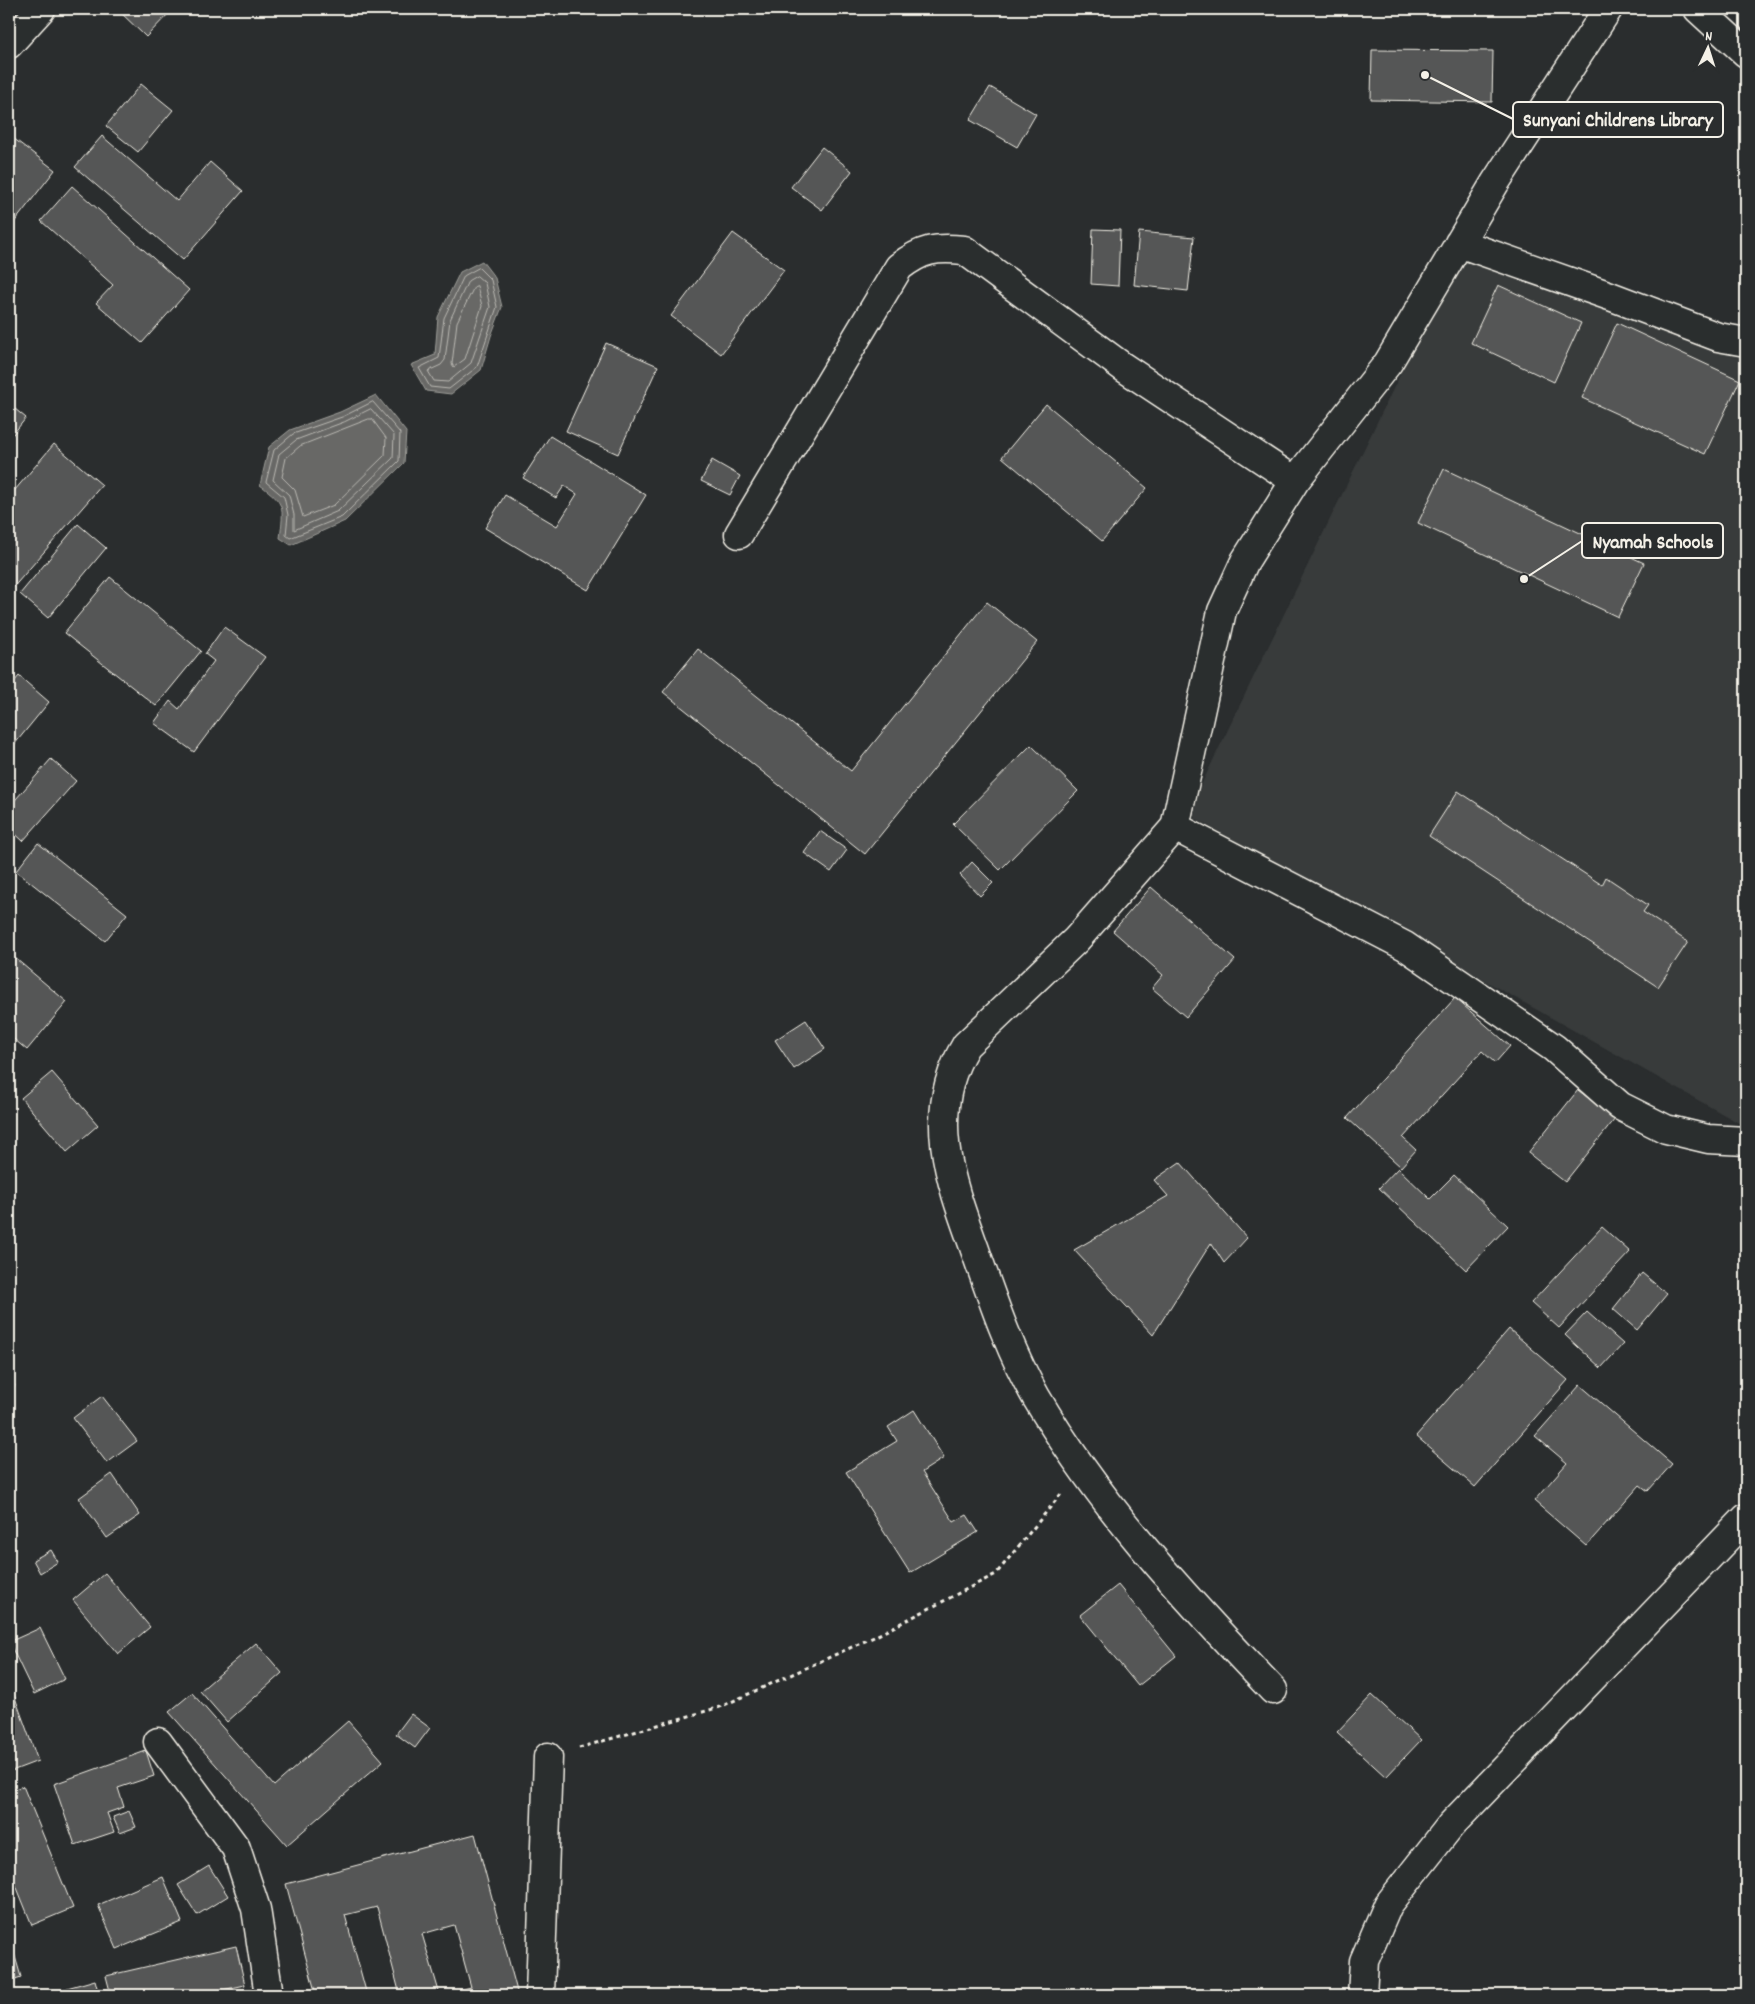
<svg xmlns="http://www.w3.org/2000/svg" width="1755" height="2004" font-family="Dekko,sans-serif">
	<rect width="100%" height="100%" fill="#2a2d2e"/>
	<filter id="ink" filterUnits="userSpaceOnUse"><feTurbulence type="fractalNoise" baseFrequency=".02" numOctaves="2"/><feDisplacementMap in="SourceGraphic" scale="10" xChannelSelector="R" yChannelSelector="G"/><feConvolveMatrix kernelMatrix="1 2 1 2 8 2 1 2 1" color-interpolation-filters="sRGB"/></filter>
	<g filter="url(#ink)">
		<path fill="#373a3a" d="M1459,253l287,92v782l-559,-313z"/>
		<path fill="#676866" stroke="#9f9f9a" d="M482,261l13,17 7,29 -11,29 -10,34 -30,24 -25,-3 -15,-26 24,-10 3,-38 22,-45z
			M376,395l30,37 -2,31 -59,58 -54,24 -11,-7c4,-31 5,-35 -20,-53l9,-38 21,-17 50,-18z"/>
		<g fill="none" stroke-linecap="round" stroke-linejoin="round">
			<path stroke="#bcbab4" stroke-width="1" d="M479,268l12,12 6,27 -20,60 -28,22 -19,-2 -11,-19 20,-10 5,-40 20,-42z
				M477,276l8,7 5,24 -19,56 -23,19 -14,-1 -6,-10 13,-6 4,-5 5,-40 18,-39z
				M477,286l5,20 -17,53 -11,8 -2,-3 5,-42 17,-35z
				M373,402l27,31 -1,28 -57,56 -52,21 -4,-3 2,-20 -4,-18 -18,-15 8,-32 19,-16 49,-17z
				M371,409l23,26 -1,23 -55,53 -44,19v-15l-5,-20 -16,-15 6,-26 17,-14 48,-18z
				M369,419h3l14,19 -1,17 -51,50 -31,12 -8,-27 -13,-13 4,-19 14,-12z"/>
		</g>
		<path fill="#555756" stroke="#f4f1e8" d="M117,9h54l1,1 -26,27z
			M1372,50l121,1 -1,51 -121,-2z
			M141,84l32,26 -35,42 -32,-26z
			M990,87l46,27 -19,33 -47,-27z
			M9,135l46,35 -46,59z
			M102,136l75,65 33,-39 33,29 -60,69 -108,-93z
			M822,147l30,24 -30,39 -31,-23z
			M72,186l117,104 -47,53 -46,-40 17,-18 -72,-64z
			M1093,229l27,1 -2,56 -27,-2z
			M1139,232l55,5 -6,54 -54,-6z
			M733,233l51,37 -63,84 -50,-38z
			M1498,285l83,38 -27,59 -83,-39z
			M1617,323l123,57 -35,74 -123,-56z
			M606,343l52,23 -40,88 -52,-23z
			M9,404l17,14 -17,21z
			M1046,404l101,84 -45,53 -100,-84z
			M550,436l96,59 -58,95 -103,-62 20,-33 52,31 20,-32 -13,-8 -8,12 -33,-20z
			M54,444l48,41 -91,105 -2,-3v-90z
			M712,460l28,16 -10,19 -29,-14z
			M1444,469l200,94 -26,54 -200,-94z
			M78,524l28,24 -58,70 -28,-24z
			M110,577l91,74 -45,55 -92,-73z
			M987,602l50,40 -172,212 -202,-162 35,-43 153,122z
			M224,627l41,30 -71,95 -40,-29 16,-22 9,8 35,-48 -9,-7z
			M19,676l30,26 -40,49v-63z
			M1031,745l47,46 -78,79 -47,-46z
			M51,759l25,22 -53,60 -14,-13v-21z
			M1458,791l144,94 4,-8 42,28 -5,7 45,30 -30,45 -229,-151z
			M820,831l27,19 -16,22 -27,-19z
			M38,843l89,71 -22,27 -89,-70z
			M972,862l21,21 -13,13 -20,-21z
			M1151,887l84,73 -49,57 -34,-29 11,-13 -50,-44z
			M9,953l58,49 -40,48 -18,-15z
			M1455,998l55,48 -15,17 -13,-12 -79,87 13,12 -15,17 -54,-49z
			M806,1020l19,29 -31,20 -19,-29z
			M52,1072l46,53 -31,27 -46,-54z
			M1578,1090l37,29 -50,63 -37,-29z
			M1180,1162l67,76 -23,25 -13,-20 -58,92 -79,-85 94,-54 -14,-16z
			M1398,1168l32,31 24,-24 54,51 -42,44 -87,-82z
			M1602,1227l28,25 -71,76 -28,-25z
			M1642,1273l25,21 -30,36 -24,-21z
			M1587,1312l36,32 -22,24 -36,-33z
			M1509,1329l59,51 -93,107 -59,-51z
			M9,1375l6,11 -6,3z
			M1580,1385l92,79 -24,27 -8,-6 -54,61 -52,-45 33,-38 -32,-27z
			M102,1396l35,45 -30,22 -34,-45z
			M914,1410l30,48 -22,14 32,50 13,-7 11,17 -68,41 -64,-101 51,-31 -9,-14z
			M112,1474l28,41 -33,23 -28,-40z
			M51,1550l7,12 -18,11 -7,-13z
			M105,1573l45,54 -32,27 -45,-54z
			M1118,1585l58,71 -38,30 -58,-71z
			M40,1628l25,51 -31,15 -25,-52z
			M256,1643l26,30 -55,49 -27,-31z
			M9,1681l29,80 -29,11z
			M192,1693l82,93 74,-65 35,40 -96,84 -118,-133z
			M1372,1695l49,45 -35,37 -49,-45z
			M411,1714l19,14 -15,20 -19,-14z
			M146,1751l8,25 -36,12 6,19 -17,6 7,19 -39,13 -21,-61z
			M23,1786l50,122 -41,17 -23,-57v-77z
			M129,1811l7,16 -16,6 -7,-16z
			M475,1834l43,161h-77l30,-8 -17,-62 -32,9 18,61h-40l-23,-88 -32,8 22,80h-51l-30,-111z
			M209,1866l19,30 -31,19 -19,-30z
			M163,1877l19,45 -65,27 -19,-44z
			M9,1936l12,41 -12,4z
			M236,1946l9,39 -45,10h-89l-5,-19z
			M95,1980l4,15h-30l-2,-7z"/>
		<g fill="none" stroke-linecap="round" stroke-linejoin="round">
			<defs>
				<path id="minor" d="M9,44l32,-35
					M1459,243l151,53 108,41 28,5
					M739,534l160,-267c23,-18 37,-20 65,-17l159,117 172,114
					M1175,827l230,119 149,102 66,58 46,23 42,10 38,2
					M1273,1690c-87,-91 -173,-184 -237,-293 -27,-47 -44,-99 -62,-150 -25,-69 -49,-135 -8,-202l110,-105 99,-113 47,-216 23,-50 50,-80 93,-118 107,-180 113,-174
					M158,1742l78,106 20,61 13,86
					M540,1995l8,-238
					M1362,1995l2,-34 24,-56 63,-80 295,-307"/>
				<path id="primary" d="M1698,9l48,44"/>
			</defs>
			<use href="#minor" stroke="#f4f1e8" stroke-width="31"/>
			<use href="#primary" stroke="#f4f1e8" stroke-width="31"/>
			<path stroke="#f4f1e8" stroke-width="3" stroke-dasharray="4 4" stroke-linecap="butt" d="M579,1748l141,-41 154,-70 122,-63 65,-80"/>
			<use href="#minor" stroke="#2a2d2e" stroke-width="28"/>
			<use href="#primary" stroke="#2a2d2e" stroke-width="28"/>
		</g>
	</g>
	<path fill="none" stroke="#f4f1e8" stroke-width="2" d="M1425 75L1513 119M1524 579L1582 541"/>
	<g fill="#f4f1e8" stroke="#2a2d2e" stroke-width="2">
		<circle cx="1425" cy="75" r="5"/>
		<circle cx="1524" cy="579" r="5"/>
	</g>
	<g fill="#2a2d2e" stroke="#f4f1e8" stroke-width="2">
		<rect x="1513" y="102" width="210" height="35" rx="5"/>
		<rect x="1582" y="523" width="141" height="35" rx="5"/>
	</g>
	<g font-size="20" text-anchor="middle" font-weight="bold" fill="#f4f1e8">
		<text x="1618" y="126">Sunyani Childrens Library</text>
		<text x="1653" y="548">Nyamah Schools</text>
	</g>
	<rect width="1755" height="2004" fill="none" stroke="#2a2d2e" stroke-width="30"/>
	<rect x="15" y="15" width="1725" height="1974" fill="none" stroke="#f4f1e8" stroke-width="2" filter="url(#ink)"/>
	<g transform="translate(1708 48) rotate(4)" stroke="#2a2d2e" stroke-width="4" paint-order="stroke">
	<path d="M0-4L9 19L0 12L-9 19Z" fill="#f4f1e8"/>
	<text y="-8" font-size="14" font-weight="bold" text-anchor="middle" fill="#f4f1e8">N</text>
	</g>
</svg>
